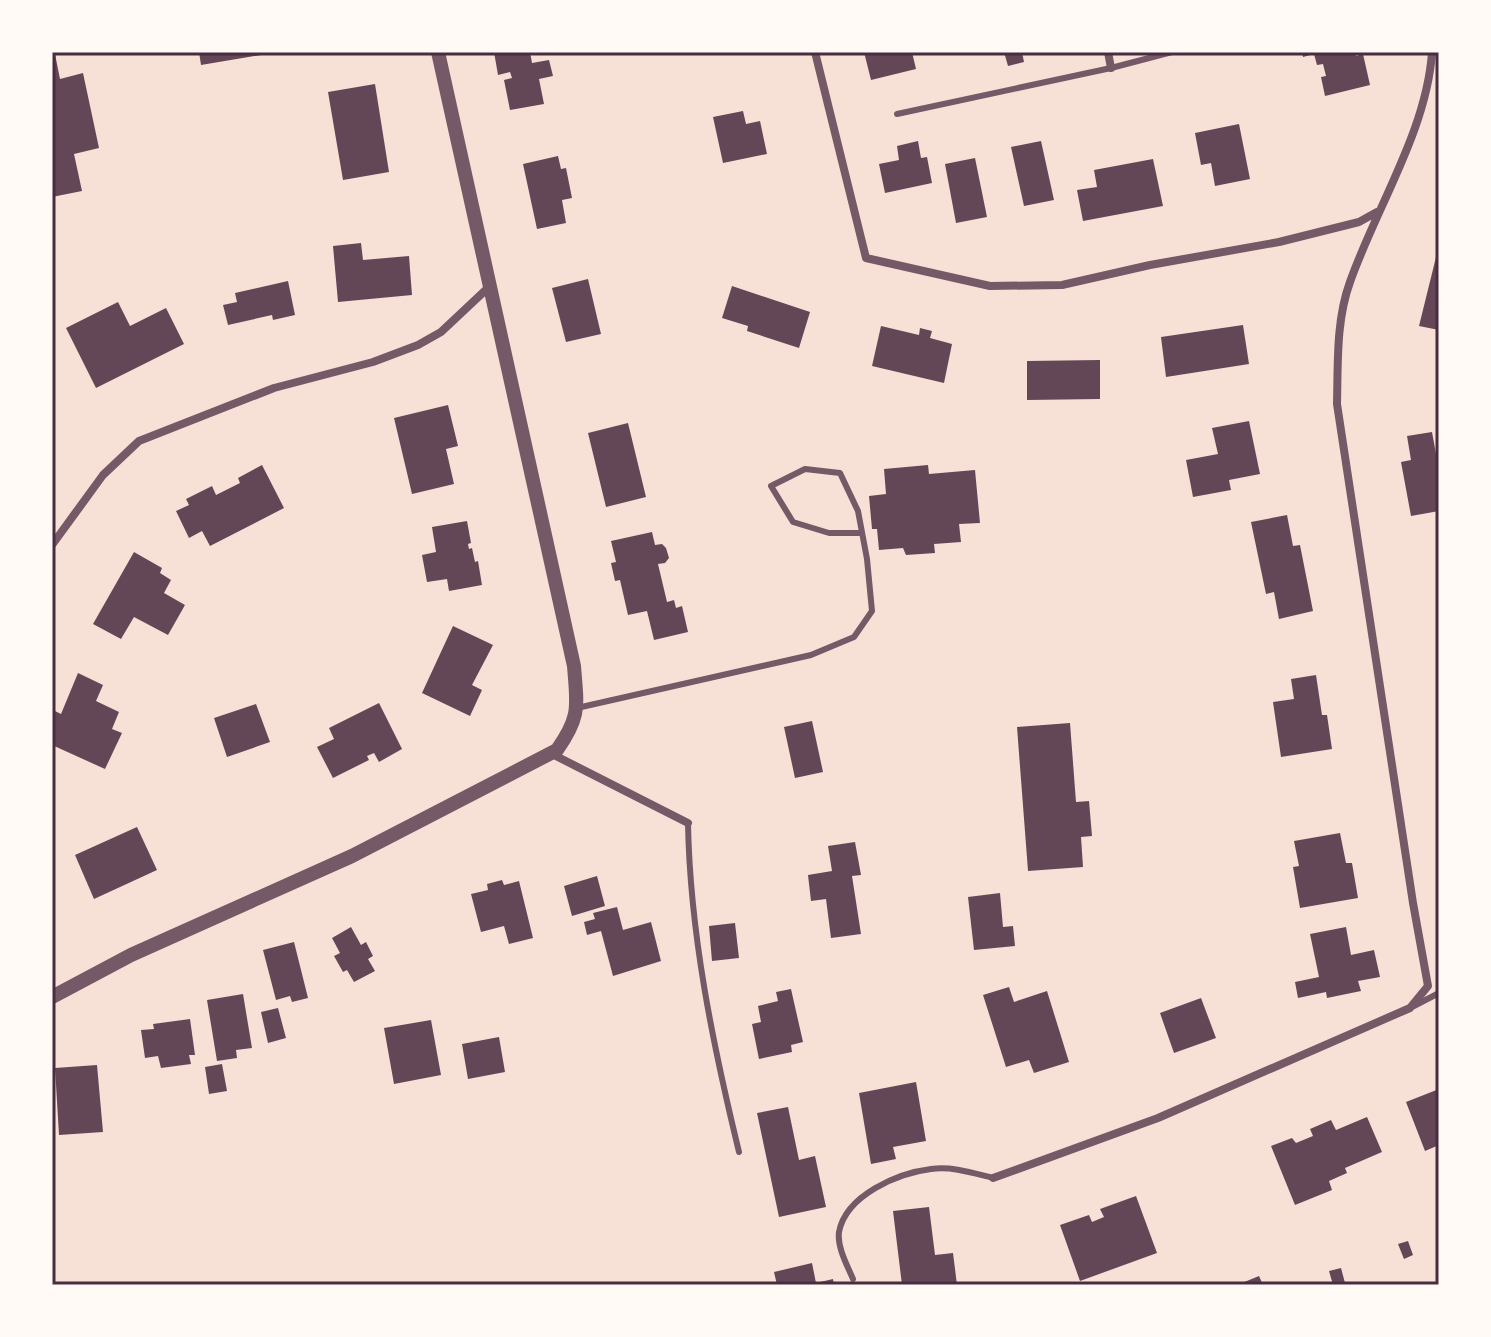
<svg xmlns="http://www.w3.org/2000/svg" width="1491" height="1337" font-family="'Noto Sans',sans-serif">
	<rect width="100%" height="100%" fill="#f7e1d7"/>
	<path fill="#644757" d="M199,52h68v2l-66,11z
		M494,52h36l2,11 17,-3 4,16 -14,3 5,25 -34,6 -6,-30 8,-2 -2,-6 -12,3z
		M864,52h48l4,17 -45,11z
		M1004,52h18l2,10 -16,4z
		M1302,52h53l1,4 7,-2 7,31 -45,11 -4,-19 5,-1 -3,-12 -6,1 -3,-11 -11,3z
		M55,54l5,25 23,-6 16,75 -25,6 8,37 -30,6v-142z
		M375,84l14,88 -46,8 -15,-88z
		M743,111l3,13 14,-3 7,33 -44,9 -10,-46z
		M1239,124l11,55 -35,7 -4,-23 -10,2 -6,-32z
		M918,141l3,17 6,-1 5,26 -47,10 -6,-29 20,-4 -2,-14z
		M1041,141l13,59 -30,6 -13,-59z
		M558,156l3,13 5,-1 6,30 -10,2 4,23 -29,6 -14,-65z
		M975,158l12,59 -31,6 -11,-59z
		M1153,159l10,47 -80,15 -6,-31 20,-3 -3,-17z
		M361,243l2,17 46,-4 3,39 -74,7 -5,-56z
		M1438,249h1v81l-20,-4z
		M588,279l13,55 -35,8 -14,-54z
		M288,281l7,34 -22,5 -1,-5 -44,10 -5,-20 14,-3 -2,-9z
		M732,286l78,26 -11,36 -52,-17 1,-5 -26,-8z
		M118,302l12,24 36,-18 18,36 -88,44 -30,-60z
		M1243,325l6,39 -83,13 -5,-40z
		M881,326l38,9 1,-7 12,3 -2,7 22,6 -8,39 -72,-17z
		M1100,360v39l-73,1v-39z
		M448,405l10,41 -12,3 8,35 -42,10 -18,-76z
		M1249,421l11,53 -31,6 2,10 -38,7 -7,-37 32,-6 -6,-26z
		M628,423l18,74 -40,10 -18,-74z
		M1432,432l7,38v41l-28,5 -10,-54 10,-2 -4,-24z
		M262,465l22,43 -74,38 -8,-15 -13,7 -13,-27 13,-6 -3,-6 26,-13 4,9 24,-12 -2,-5z
		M928,465l1,9 46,-4 5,53 -21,1 2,18 -27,2 1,9 -29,2 -3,-7 -24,2 -2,-21h-5l-3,-33 17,-2 -2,-25z
		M1287,515l6,31 7,-1 13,66 -34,8 -5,-27 -8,2 -15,-72z
		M467,521l4,22 -3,1 1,5 3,-1 3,14 3,-1 4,24 -33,6 -2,-12 -20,3 -5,-27 14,-3 -4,-25z
		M652,532l3,13 7,-1 4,4 3,10 -4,5 -7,1 9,38 7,-2 2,8 6,-2 6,26 -34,8 -7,-29 -19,4 -8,-35 -5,1 -4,-18 5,-1 -5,-21z
		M134,552l28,16 -2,5 11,7 -7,13 21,12 -17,30 -34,-18 -13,22 -28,-15z
		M453,626l40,19 -21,40 10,5 -12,26 -48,-23z
		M78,673l25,12 -7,16 23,11 -7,17 10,4 -17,36 -53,-24v-27l3,-7 6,3z
		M1316,675l6,40h5l5,34 -51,8 -8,-55 21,-3 -3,-20z
		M379,703l23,46 -23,13 -5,-9 -7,3 2,4 -36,18 -16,-31 17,-8 -5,-11z
		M256,704l14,38 -43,15 -13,-39z
		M812,721l11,51 -28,6 -11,-51z
		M1070,723l6,79 13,-1 3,35 -11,1 2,30 -55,4 -11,-144z
		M137,827l20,43 -63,29 -19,-44z
		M1340,833l6,30h6l6,35 -58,10 -7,-41 6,-1 -5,-25z
		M855,842l6,33 -9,1 9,58 -30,4 -5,-39 -15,2 -3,-26 24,-4 -4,-25z
		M597,876l8,30 -33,10 -8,-30z
		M502,880l2,5 15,-4 14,57 -24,6 -5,-18 -23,6 -10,-38 17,-4 -1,-6z
		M1000,893l3,34 10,-1 2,20 -41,4 -6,-53z
		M617,907l6,23 28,-8 10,39 -48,15 -12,-45 -14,4 -3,-13 11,-3 -2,-6z
		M735,923l4,35 -27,3 -3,-35z
		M351,927l10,18 5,-3 7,14 -5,3 7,12 -21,11 -7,-12 -4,2 -9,-16 6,-3 -8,-15z
		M1346,927l5,28 23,-5 6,27 -22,4 3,10 -34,7 -1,-6 -28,6 -3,-16 24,-5 -9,-43z
		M294,942l14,56 -16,4 -2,-6 -14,4 -13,-50z
		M1009,987l5,15 33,-11 22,71 -35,11 -5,-13 -23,7 -23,-72z
		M791,989l12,53 -12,3 1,7 -33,7 -7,-35 9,-2 -3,-16 20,-5 -2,-9z
		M243,994l9,54 -16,2 1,8 -20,3 -10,-61z
		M1201,998l15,40 -42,15 -14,-40z
		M278,1008l8,30 -18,5 -7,-31z
		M190,1019l5,36h-6l2,9 -30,4 -3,-12 -13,2 -4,-28 13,-1 -1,-5z
		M431,1020l10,55 -47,9 -10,-56z
		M499,1037l6,35 -37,7 -6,-35z
		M222,1064l5,27 -18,3 -4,-27z
		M97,1065l6,67 -44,3 -4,-67z
		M916,1082l10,59 -33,6 3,12 -25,5 -12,-71z
		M1439,1089v56l-14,6 -19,-49z
		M788,1107l11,53 16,-4 11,51 -47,10 -22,-104z
		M1367,1117l15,35 -37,16 2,5 -18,8 3,9 -37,15 -24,-59 21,-8 4,5 17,-7 -3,-7 21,-9 5,10z
		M1136,1196l21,57 -77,28 -20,-56 29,-10 3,7 12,-5 -4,-8z
		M929,1207l6,48 18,-2 4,32h-55l-9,-74z
		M1408,1241l5,14 -9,4 -6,-15z
		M812,1263l4,20 17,-4 1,6h-57l-3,-13z
		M1341,1268l4,15 -12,2 -4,-14z
		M1259,1276l4,9h-26z"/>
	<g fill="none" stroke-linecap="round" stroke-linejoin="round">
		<path stroke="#4a2c40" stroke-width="5" d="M178,1285h16"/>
		<path stroke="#755966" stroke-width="6" d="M897,114l214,-46 61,-16
			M577,708l234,-53 43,-18 18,-26 -5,-52 -9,-48 -18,-38 -35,-4 -34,17 22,36 36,11h33
			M688,823c2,111 25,222 51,329
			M1414,1006l25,-13
			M853,1279c-6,-14 -16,-32 -14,-47 7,-37 59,-59 92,-63 21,-3 42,4 62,9"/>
		<path stroke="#755966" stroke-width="8" d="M815,52l51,206 124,28 72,-1 88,-20 129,-23 80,-20 18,-10
			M1108,52l3,16
			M52,545l51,-70 36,-34 135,-53 99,-26 45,-17 23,-13 49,-46
			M552,754l136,69
			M993,1178l165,-60 252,-110 18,-22 -15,-83 -76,-499c1,-40 -1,-84 13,-122 26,-74 77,-152 82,-230"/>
		<path stroke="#755966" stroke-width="14" d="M52,997l79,-42 221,-99 205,-106c24,-34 20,-44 17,-84l-136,-614"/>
	</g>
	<rect width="1491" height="1337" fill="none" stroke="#fffaf5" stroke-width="108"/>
	<rect x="54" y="54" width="1383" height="1229" fill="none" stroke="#4a2c40" stroke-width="3"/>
</svg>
